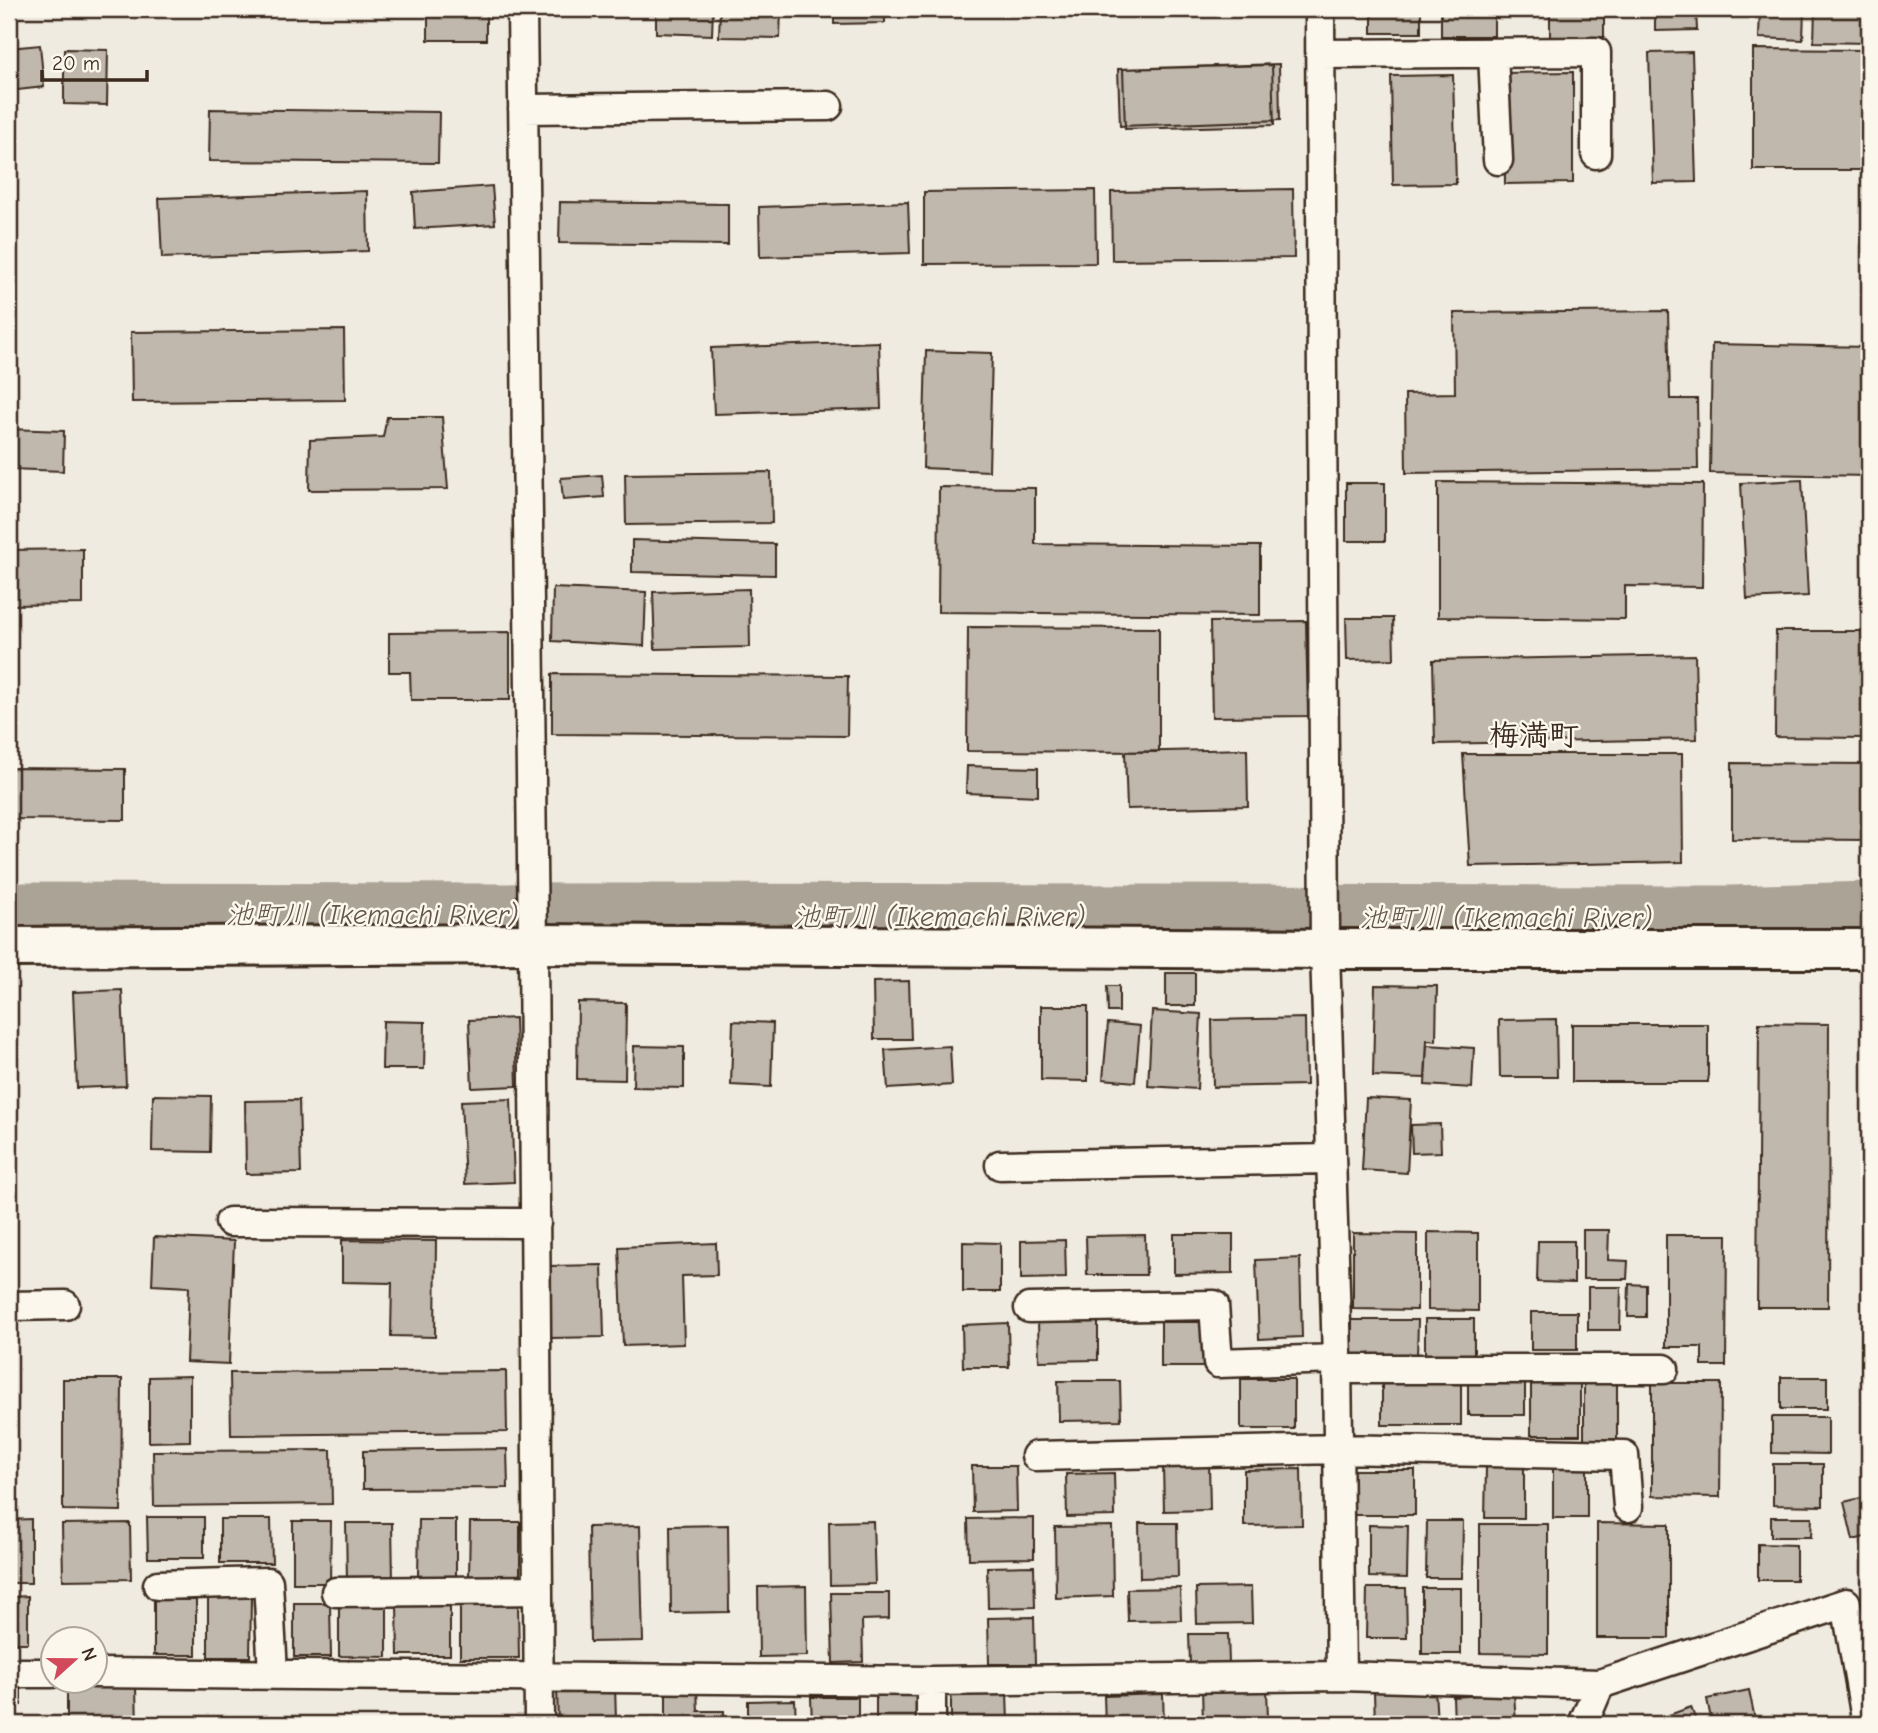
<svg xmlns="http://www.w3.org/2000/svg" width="1878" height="1733" font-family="'Comic Neue','Klee One',sans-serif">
	<rect width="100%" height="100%" fill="#f0ebe0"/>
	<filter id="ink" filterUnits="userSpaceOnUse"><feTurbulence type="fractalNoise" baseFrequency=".0143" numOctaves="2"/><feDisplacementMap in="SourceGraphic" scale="14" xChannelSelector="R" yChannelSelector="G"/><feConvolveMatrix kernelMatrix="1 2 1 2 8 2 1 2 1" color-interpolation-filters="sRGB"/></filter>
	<g filter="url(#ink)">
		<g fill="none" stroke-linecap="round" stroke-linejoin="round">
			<path stroke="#aca397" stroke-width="63" d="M9,914l1721,3 139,-4"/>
		</g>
		<path fill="#c0b8ad" stroke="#3b2a1e" stroke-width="2" d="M428,9h58v31h-58z
			M656,9h57l-1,26 -56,-2z
			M720,9h61l-1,29 -61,-1z
			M834,9h51v14l-51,1z
			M1372,9h49v24h-49z
			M1441,9h53v27h-53z
			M1550,9h54v28h-54z
			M1655,9h41l1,21 -42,1z
			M1760,9h44l-1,31 -44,-2z
			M1815,9h54v34l-55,-1z
			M40,45l4,42 -35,4v-43z
			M64,49l44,1 -1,55 -43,-1z
			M1753,49l116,1v120h-116z
			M1692,52l4,130 -43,1 -4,-130z
			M1279,64l1,56 -160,6 -2,-57z
			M1272,65l2,60 -149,4 -2,-60z
			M1573,72v111l-68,1 -1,-111z
			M1453,75l3,109 -63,1 -2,-109z
			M210,109l229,3 -1,51 -229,-2z
			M492,186l3,38 -80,5 -2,-37z
			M1293,189l1,69 -182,2 -1,-68z
			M1095,190l1,73 -172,1v-72z
			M367,191l1,60 -206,7 -3,-60z
			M560,202l168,2v41l-169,-2z
			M908,202l2,51 -150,4 -1,-50z
			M1668,311l2,88h27l1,70 -292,4 -1,-79 50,-1 -1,-80z
			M344,330l1,70 -213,2 -1,-70z
			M879,342l2,67 -167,5 -3,-66z
			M1712,344l157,3v129l-159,-3z
			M926,351l66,2 -3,118 -66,-3z
			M387,417h55l6,72 -139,1 1,-50 73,-3z
			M9,429l55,2 -1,40 -54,-2z
			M771,472l1,51 -146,2 -1,-51z
			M602,475l2,22 -41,3 -2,-22z
			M1802,480l6,116 -61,3 -6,-116z
			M1438,482l265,2 -1,103 -77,-1v33l-187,-2z
			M1346,483h39v58h-39z
			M939,487l96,1v56l225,2v69l-322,-3z
			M632,540l143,4v31l-143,-3z
			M83,549v55l-74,1v-55z
			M553,588l93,4 -2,54 -92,-5z
			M749,589l1,58 -95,2 -2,-57z
			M1346,618h47l1,41 -47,1z
			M1306,621l2,95 -96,1 -2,-95z
			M968,627l191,1v124l-192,-1z
			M1776,631h88v107l-89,-1z
			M510,632v68h-99l-1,-28h-21v-39z
			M1695,655l2,84 -262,5 -2,-84z
			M552,674l296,2 -1,60 -295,-2z
			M1247,749l1,57 -121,3 -2,-57z
			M1463,754h219l1,108 -213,4z
			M1732,763l137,1v76l-137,-1z
			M967,766l71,2v28l-72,-3z
			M9,768l116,1v51l-116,-1z
			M1166,973h29v33h-29z
			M909,981l2,58h-37l-1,-57z
			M1375,985l62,1 -1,55 -9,-1 -2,38 -52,-2z
			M1107,986h12v26h-11z
			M122,990l4,96 -49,2 -4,-96z
			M578,1002l48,1 -1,77 -48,-1z
			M1041,1006h47v75l-47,-1z
			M1152,1011l49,3 -4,75 -49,-3z
			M515,1018l2,68 -45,2 -3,-68z
			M1305,1018l1,67 -93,2 -1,-67z
			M1556,1019l1,58h-57l-1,-57z
			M383,1021l42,1 -1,47h-42z
			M733,1021l40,2 -2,64 -40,-2z
			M1108,1023l32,3 -5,56 -32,-3z
			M1759,1023l70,1 -1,283h-71z
			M1572,1024h136v58h-136z
			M1427,1045l47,3 -2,40 -47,-3z
			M634,1046l50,1v41l-51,-1z
			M950,1046l2,39 -64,4 -3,-39z
			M153,1095l58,1 -1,56 -58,-1z
			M1366,1098l45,2 -4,73 -45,-3z
			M511,1099l3,83 -49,2 -4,-83z
			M299,1100l2,73 -55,1 -1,-73z
			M1440,1124l1,28 -29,1 -1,-28z
			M1583,1230h26l-1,30 20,1 -1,18h-44z
			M1428,1232l50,1v78l-50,-1z
			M1353,1233l64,1v76l-64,-1z
			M1174,1234h59v39l-59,1z
			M1145,1235l1,40h-59l-1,-39z
			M1666,1235h61l-1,131h-24v-19h-36z
			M154,1237l80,4 -5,123 -43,-2 3,-75 -37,-2z
			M342,1240l94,1 -1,96 -44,-1 1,-53 -50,-1z
			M1065,1240l1,38 -45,1v-38z
			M1538,1241h36v42l-37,-1z
			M963,1242l37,1v49h-37z
			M716,1243l1,32 -35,1 2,68 -61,2 -4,-99z
			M1300,1258l2,79 -43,2 -3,-79z
			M602,1265l2,72 -53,1 -2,-72z
			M1629,1284l17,1v32h-18z
			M1588,1287h33l-1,43h-32z
			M1531,1312h46v38h-46z
			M1425,1319h49v42l-49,-1z
			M1352,1320h66l-1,38h-65z
			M1038,1321h60v39l-59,1z
			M1161,1322h43l-1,45h-42z
			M1008,1323l1,44h-46l-1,-42z
			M506,1371l1,61 -276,3 -1,-62z
			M190,1376v65l-41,1v-65z
			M1382,1377h79v48h-79z
			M1781,1377h46v32h-46z
			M1531,1378h49v57h-49z
			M63,1379h59l-1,132 -58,-1z
			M1241,1379h53v50h-53z
			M1468,1379l57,1v35h-57z
			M1584,1380h33v59h-33z
			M1058,1381h62l1,39 -62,1z
			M1652,1383h69l-1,114 -68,-1z
			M1772,1417h56v37l-56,-1z
			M507,1449l1,39 -145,1v-38z
			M331,1450l1,54 -178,2 -1,-55z
			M1209,1463l1,47 -46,1 -1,-47z
			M1773,1464h50v42l-50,-1z
			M972,1466h44l1,45 -44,1z
			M1486,1467h38v51h-39z
			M1553,1467l34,1v50h-34z
			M1301,1469l1,56 -58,1v-56z
			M1350,1470h65v45h-65z
			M1114,1473l1,43 -48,1 -1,-43z
			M1869,1496v40l-16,4 -9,-38z
			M147,1517h57v41h-56z
			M1771,1517h41l-1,20h-40z
			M1034,1518v40l-65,1 -1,-40z
			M31,1519v64h-22v-63z
			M220,1519h51l1,44h-52z
			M419,1520h37v58l-38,-1z
			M293,1521h38l-1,62h-37z
			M873,1521l2,63 -45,1 -1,-63z
			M1427,1521h36l-1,57h-36z
			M470,1522h50v56l-51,-1z
			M130,1523l1,56 -68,1 -1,-56z
			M346,1523h46l1,58h-46z
			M1139,1523h38l1,54 -38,1z
			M1597,1523l72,1v114h-72z
			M1480,1524h68v130l-68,-1z
			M728,1525l1,87 -58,1 -1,-87z
			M1369,1525l39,1 -1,52 -38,-1z
			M640,1526l3,115 -53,1 -2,-115z
			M1112,1526l1,70 -57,2 -1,-71z
			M1758,1544l38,1v35h-38z
			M1034,1566l1,41 -47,1 -1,-41z
			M806,1586l1,70 -48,1 -1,-70z
			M1251,1587l1,36 -55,1 -1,-36z
			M1180,1588l1,32 -53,1 -1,-32z
			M1367,1588h39l1,50h-41z
			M1422,1588h39v66h-39z
			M831,1593h58v26l-27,1 1,42 -30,1z
			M28,1596v47h-19v-46z
			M208,1598h43l-1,59h-42z
			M154,1600h42v55h-42z
			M339,1602l48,1v54l-48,-1z
			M294,1603h36l1,54h-37z
			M397,1604h53v51h-52z
			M460,1604h58l1,54h-59z
			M1034,1617l1,47h-46l-1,-46z
			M1189,1634h39l1,29h-39z
			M9,1682h12v23h-12z
			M615,1685l1,36h19v3h-77l-1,-38z
			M919,1686v38h-43v-37z
			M1267,1686l1,35 26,-1v4h-91l-1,-37z
			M67,1688h69l1,36h-70z
			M1435,1689l2,35h-62l-1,-32z
			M666,1690h31l1,21h26v13h-58z
			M1749,1690l7,34h-44l-5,-25z
			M1007,1691l1,33h-57v-32z
			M1514,1693l2,31h-62l-1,-27z
			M1163,1694l1,30h-59l-1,-28z
			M811,1697h47v27h-46z
			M795,1700l1,24h-48v-23z
			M1691,1707l6,17h-53z"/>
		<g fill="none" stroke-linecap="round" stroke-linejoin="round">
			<defs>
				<path id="street" d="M522,9l11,935 6,780
					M1320,9l5,940 12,410 4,317
					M1493,53l5,107
					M1320,54l276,-2v102
					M523,109l305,-3
					M1000,1165l330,-6
					M230,1222l306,1
					M9,1306l56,-1
					M1029,1308l185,-3 4,58 119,-4
					M1337,1369h327
					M1036,1456l302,-7 286,6 4,52
					M158,1585l110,-3 5,91
					M336,1592l202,-2
					M9,1673h43
					M94,1673l837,8 410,-5 259,8 246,-81 21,121
					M931,1681v43
					M1583,1724l17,-40"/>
				<path id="secondary" d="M9,947l524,-3 792,5h544"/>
			</defs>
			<use href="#street" stroke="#3b2a1e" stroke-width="33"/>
			<use href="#secondary" stroke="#3b2a1e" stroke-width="44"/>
			<use href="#street" stroke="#fbf7ec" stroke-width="28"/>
			<use href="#secondary" stroke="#fbf7ec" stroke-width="38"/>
		</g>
	</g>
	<g text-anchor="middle" stroke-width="5" stroke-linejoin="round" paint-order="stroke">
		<g font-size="28" font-style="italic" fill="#635448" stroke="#fbf7ec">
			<text x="372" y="924">池町川 (Ikemachi River)</text>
			<text x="939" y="926">池町川 (Ikemachi River)</text>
			<text x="1506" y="927">池町川 (Ikemachi River)</text>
		</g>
		<g font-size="30" font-weight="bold" fill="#3b2a1e" stroke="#fbf7ec">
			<text x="1534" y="745">梅満町</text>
		</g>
	</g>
	<rect width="1878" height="1733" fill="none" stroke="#fbf7ec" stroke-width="35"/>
	<rect x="18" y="18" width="1843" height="1698" fill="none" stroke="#3b2a1e" stroke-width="2.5" filter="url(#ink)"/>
	<g transform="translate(74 1660) rotate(69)"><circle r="33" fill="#fbf7ec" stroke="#aea59a" stroke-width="2"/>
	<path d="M0-5L12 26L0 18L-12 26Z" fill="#d1495b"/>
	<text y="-10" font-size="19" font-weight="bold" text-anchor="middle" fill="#3b2a1e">N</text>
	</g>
	<path d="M42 70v10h105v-10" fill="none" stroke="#3b2a1e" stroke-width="3.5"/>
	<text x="52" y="70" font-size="21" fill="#3b2a1e" stroke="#fbf7ec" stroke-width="5" paint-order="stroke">20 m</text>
</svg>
